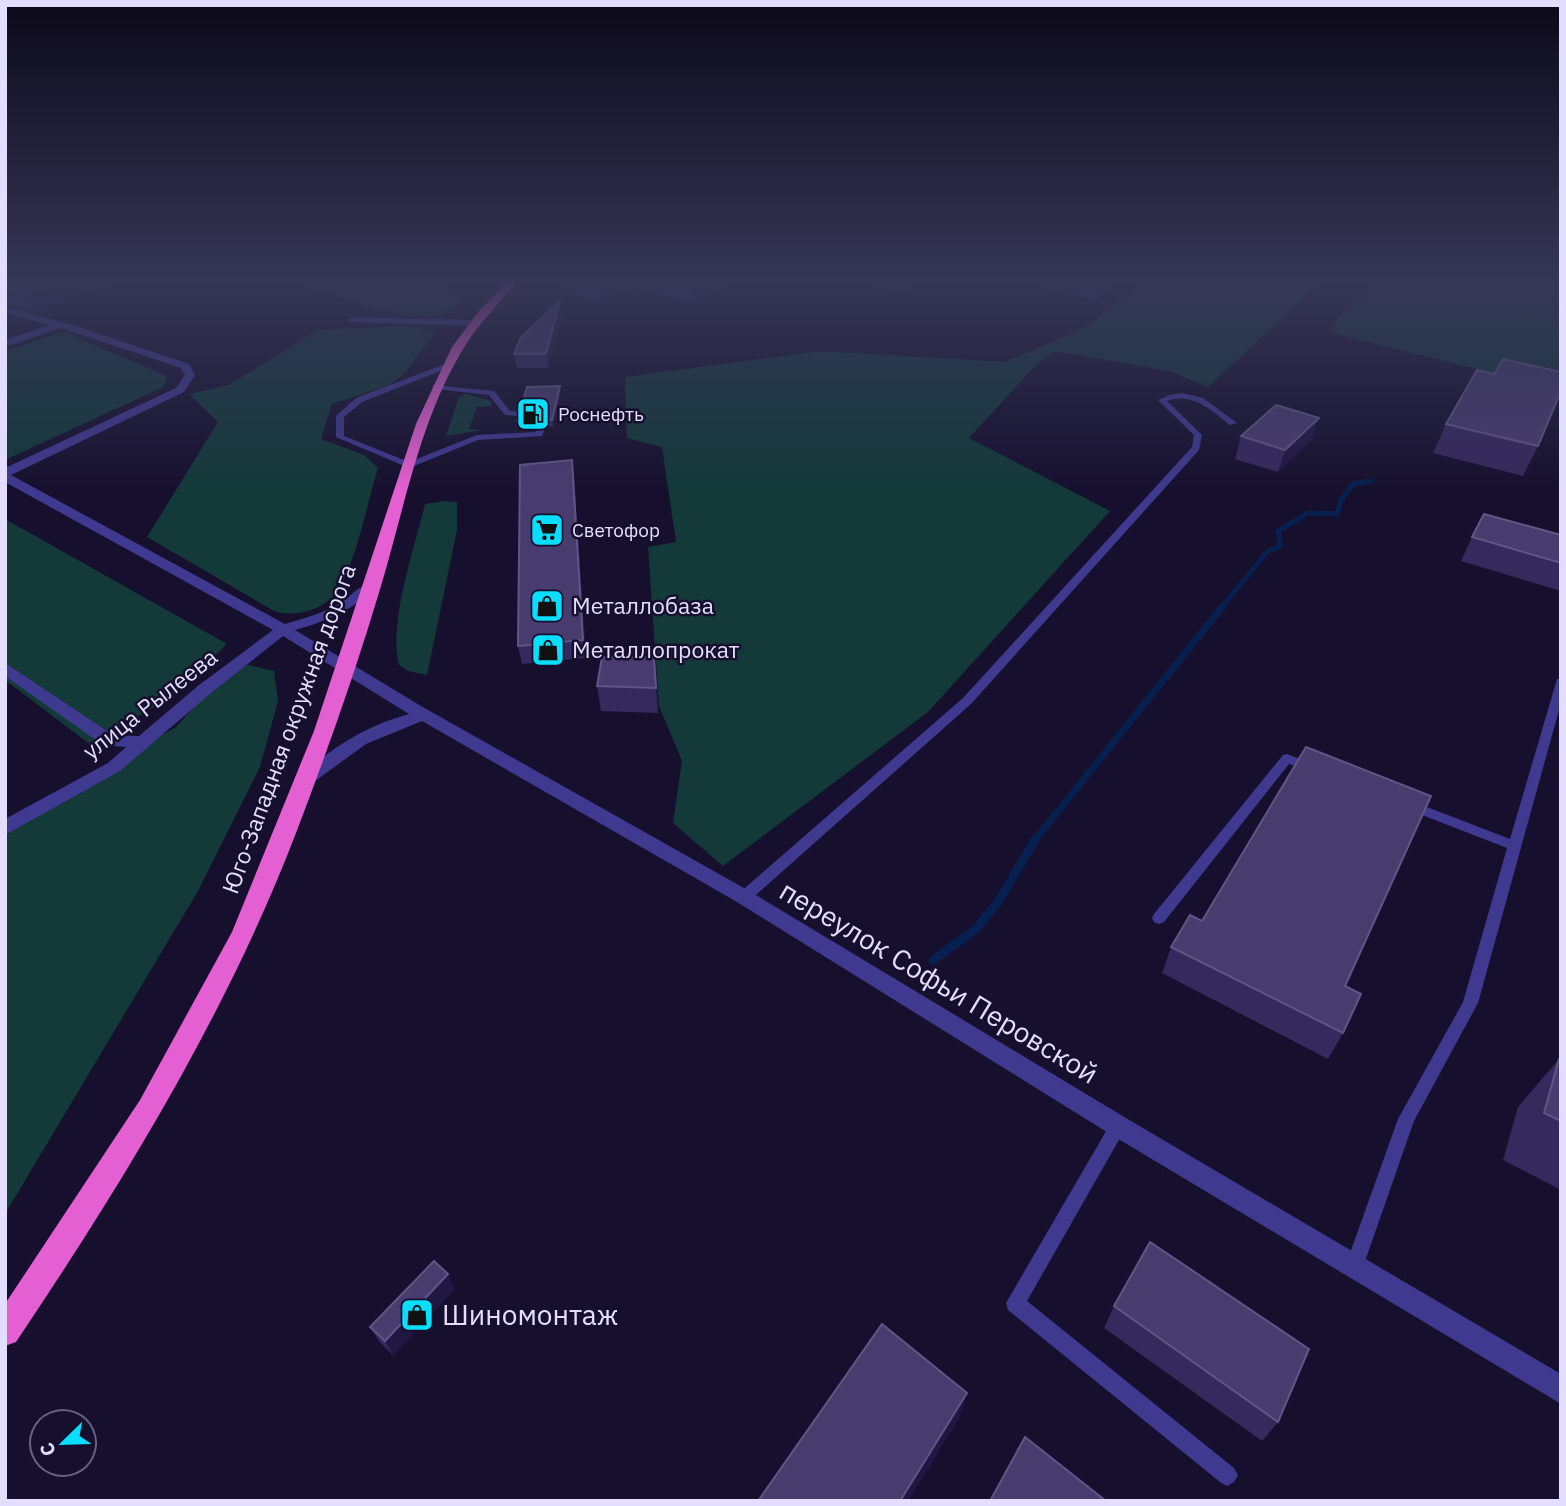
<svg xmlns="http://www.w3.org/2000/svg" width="1566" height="1506" font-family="'IBM Plex Sans',sans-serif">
	<rect width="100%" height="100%" fill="#16102e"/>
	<path fill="#133939" d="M305,282h114l47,10c-5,6 -9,13 -15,17 -28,22 -114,-11 -144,-23z
		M1142,282h180l-114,105 -39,-16 -115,-20 -21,17 -64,70 141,73 -182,201 -205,154 -50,-43 9,-62 -23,-55 -11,-159 28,-5 -14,-95 -35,-9 -2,-61 196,-26 184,11 81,-35z
		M1378,282h183v108l-229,-57 4,-13z
		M409,326l26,7 -32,42 -14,10 -57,19 -11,35 43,16 14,13c-12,38 -20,90 -41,123 -12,19 -43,27 -63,20l-127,-74 71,-115 -29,-28 40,-9 89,-55z
		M64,332l103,44 -4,11 -158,73v-109z
		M466,394l25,7 1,5 -15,1 -8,22 14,1 -37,6 13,-39z
		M444,501l13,1v28l-30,145 -19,-4 -9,-6c-11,-42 16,-119 26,-161z
		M5,519l222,125 -52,50 -84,51 -86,-65z
		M245,664l29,7 4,30 -18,66 -62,124 -193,323v-386l171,-101 37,-41z"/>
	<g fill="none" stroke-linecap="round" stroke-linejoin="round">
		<path stroke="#082050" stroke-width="5" d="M1221,608l47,-57 12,-5 -2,-15 30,-18 29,1 4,-14 12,-16 18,-3"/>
		<path stroke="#082050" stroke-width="7" d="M1035,840l187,-233"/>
		<path stroke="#082050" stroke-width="9" d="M933,960l42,-30 23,-28 38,-64"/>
		<path fill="#3f3990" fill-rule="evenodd" d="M445,364h3v4l-86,34 -18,15v19l65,26 68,-27 59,-3 2,-6h3l4,2 -3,8 -64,4 -69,28 -73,-31v-21l20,-18z
			M433,385l61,6 16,20 25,2 4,2 -4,2 -30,-2 -16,-20 -53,-6 -4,-2z
			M1182,393l21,5 34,25 -7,2c-19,-15 -37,-33 -63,-24l35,34 -3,15 -228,254 -222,197 -5,1 -5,-1 -2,-4 2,-4 224,-195 229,-251 2,-12 -36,-35 12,-5z
			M1557,679h4v24l-83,300 -64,118 -51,146 -2,7 -7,2 -7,-2 -2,-7 53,-148 65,-117 44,-154 -103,-40 -1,-3 1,-3h10l96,37z
			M1287,754l27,10 2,3 -6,4 -21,-7 -125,158 -5,2 -5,-2 -2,-4 2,-4 129,-159z
			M1118,1118l6,3 2,5 -2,5 -97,170 207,167 4,7 -4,7 -7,4 -7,-4 -212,-172 -2,-7 106,-182z"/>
		<path fill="#3f3990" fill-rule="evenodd" d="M5,307l71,19 113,38 6,11 -11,17 -173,83 274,149c20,-6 40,-11 58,-23 11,-7 21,-21 34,-18v6c-26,20 -50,33 -82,41l126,76 330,186 375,226 435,256v30l-451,-270 -373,-232 -315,-181 -56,23 -55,40h-12l-3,-4 3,-4c33,-28 68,-51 110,-62l-126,-78 -72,57 -91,78 -115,64v-16l103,-56 18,-16 -23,-2 -98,-69v-13l108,72 26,1 60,-51 74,-55 -268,-148v-14l171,-80 9,-13 -4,-7 -120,-40 -56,19v-7l45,-15 -45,-12z
			M352,317l120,3 5,3 -5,3 -124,-4 -1,-2z"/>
		<path fill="#e45fd1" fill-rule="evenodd" d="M507,282h10c-18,22 -37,40 -52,64 -45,72 -60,160 -84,240 -25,84 -54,166 -85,247 -70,182 -172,348 -280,509l-11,4v-42l135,-204 92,-168 82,-201 102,-307 36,-77 27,-36z"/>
	</g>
	<path fill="#35295d" d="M5,282h115l-87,30 -28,-10z
		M562,282h177l-44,21 -60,-16 -35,15 -37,-11z
		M857,282h64l-18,11z
		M1020,282h102l-25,18z
		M560,301l2,13 -14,54h-31l-3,-14z
		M1495,374l43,72 -15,30 -90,-23 13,-29z
		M561,393l-8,34 -15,-4 -3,5h-16l-2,-7 26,-6 5,-3v-1l-24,-2 -1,-7z
		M1241,436l71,3 -34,33 -43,-13z
		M572,460l2,17 12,181 -64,6 -4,-18z
		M1561,535v56l-100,-30 11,-24z
		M657,682l1,31 -57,-2 -4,-25z
		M1171,947l174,39 -2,47 -15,26 -166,-86z
		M1559,1059l2,1v130l-58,-30 15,-53z
		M455,1289l-62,66 -14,-14 -9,-14z
		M1114,1306l164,116 -16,19 -158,-113z"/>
	<path fill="#211743" d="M58,282h62l-87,30 -9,-19z
		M601,282h33l1,5 -35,15 -2,-19z
		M700,282h39l-44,21 -1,-19z
		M904,282h17l-18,11z
		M1100,282h22l-25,18z
		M560,301l2,13 -14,54 -2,-14z
		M560,386l1,7 -8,34 -1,-7z
		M537,416l1,7 -3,5 -2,-7z
		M1319,418l-7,21 -34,33 7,-22z
		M572,460l2,17 12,181 -3,-18z
		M654,657l3,25 1,31 -2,-25z
		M448,1274l7,15 -62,66 -8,-14z
		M967,1393l-8,26 -51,82h-8z"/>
	<path fill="#483c6f" stroke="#605685" stroke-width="2" d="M5,282h53l-34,11 -19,-6z
		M685,282h15l-6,2z
		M560,301l-14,53h-32l7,-17z
		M1503,359l58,13v19l-23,55 -92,-22 31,-54 18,4z
		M560,386l-8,34 -15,-4 -4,5h-16l3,-10 23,4 5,-3 -1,-8 -24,-2 4,-15z
		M1276,405l43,13 -34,32 -44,-14z
		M572,460l11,180 -65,6 2,-181z
		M1484,514l77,21v28l-89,-26z
		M602,657h52l2,31 -59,-2z
		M1306,747l125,49 -86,190 16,8 -18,39 -172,-86 19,-32 12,6z
		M1559,1059l2,1v61l-17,-8z
		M1150,1242l159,107 -31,73 -164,-116z
		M434,1261l14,13 -63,67 -15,-14z
		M882,1324l85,69 -67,108h-142z
		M1025,1437l81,64h-116z"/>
	<linearGradient id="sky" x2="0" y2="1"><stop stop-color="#0c0919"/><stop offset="0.57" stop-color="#363757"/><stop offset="1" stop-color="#363757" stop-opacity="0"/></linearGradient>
	<rect width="1566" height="492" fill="url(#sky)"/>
	<defs>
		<symbol id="fuel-square" viewBox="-11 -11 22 22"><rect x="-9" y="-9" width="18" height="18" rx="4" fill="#0adeff" stroke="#16102e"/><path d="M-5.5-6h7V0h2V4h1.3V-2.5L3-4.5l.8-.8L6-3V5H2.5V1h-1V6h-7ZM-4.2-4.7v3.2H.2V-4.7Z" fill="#111"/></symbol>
		<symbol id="supermarket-square" viewBox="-11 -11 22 22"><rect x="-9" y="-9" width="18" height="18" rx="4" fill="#0adeff" stroke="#16102e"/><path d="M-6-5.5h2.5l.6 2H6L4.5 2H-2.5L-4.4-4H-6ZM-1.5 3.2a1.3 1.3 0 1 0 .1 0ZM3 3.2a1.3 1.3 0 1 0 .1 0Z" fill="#111"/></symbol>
		<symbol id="shop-square" viewBox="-11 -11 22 22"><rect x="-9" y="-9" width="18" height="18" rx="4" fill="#0adeff" stroke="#16102e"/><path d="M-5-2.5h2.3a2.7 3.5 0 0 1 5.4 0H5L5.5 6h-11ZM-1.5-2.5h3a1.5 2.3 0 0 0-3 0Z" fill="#111"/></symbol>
	</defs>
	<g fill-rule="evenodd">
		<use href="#fuel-square" x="514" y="395" width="38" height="38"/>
		<use href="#supermarket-square" x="528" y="511" width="38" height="38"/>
		<use href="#shop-square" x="528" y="587" width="38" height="38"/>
		<use href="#shop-square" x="529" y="631" width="38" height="38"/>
		<use href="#shop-square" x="398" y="1296" width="38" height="38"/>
	</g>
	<g text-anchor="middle" stroke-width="5" stroke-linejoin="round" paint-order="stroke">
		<g font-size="19" fill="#e3deff" stroke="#16102e" text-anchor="start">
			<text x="558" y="421">Роснефть</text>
			<text x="572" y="537">Светофор</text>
		</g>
		<g font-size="23" fill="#e3deff" stroke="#16102e" text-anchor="start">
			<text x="572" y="614">Металлобаза</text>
			<text x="572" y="658">Металлопрокат</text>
		</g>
		<g font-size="23" fill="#e3deff" stroke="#16102e">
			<text transform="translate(150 704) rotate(-38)" y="8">улица Рылеева</text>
			<text transform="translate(289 729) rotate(-70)" y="8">Юго-Западная окружная дорога</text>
		</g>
		<g font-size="28" fill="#e3deff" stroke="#16102e">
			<text transform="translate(939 982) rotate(31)" y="10">переулок Софьи Перовской</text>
		</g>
		<g font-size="28" fill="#e3deff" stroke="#16102e" text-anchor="start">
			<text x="442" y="1325">Шиномонтаж</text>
		</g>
	</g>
	<rect width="1566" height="1506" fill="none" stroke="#e3deff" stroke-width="14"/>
	<g transform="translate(63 1443) rotate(247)"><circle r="33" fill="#16102e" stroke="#686282" stroke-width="2"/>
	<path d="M0-5L12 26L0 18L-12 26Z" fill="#0adeff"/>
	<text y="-10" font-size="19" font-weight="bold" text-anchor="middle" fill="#e3deff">С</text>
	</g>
</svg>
